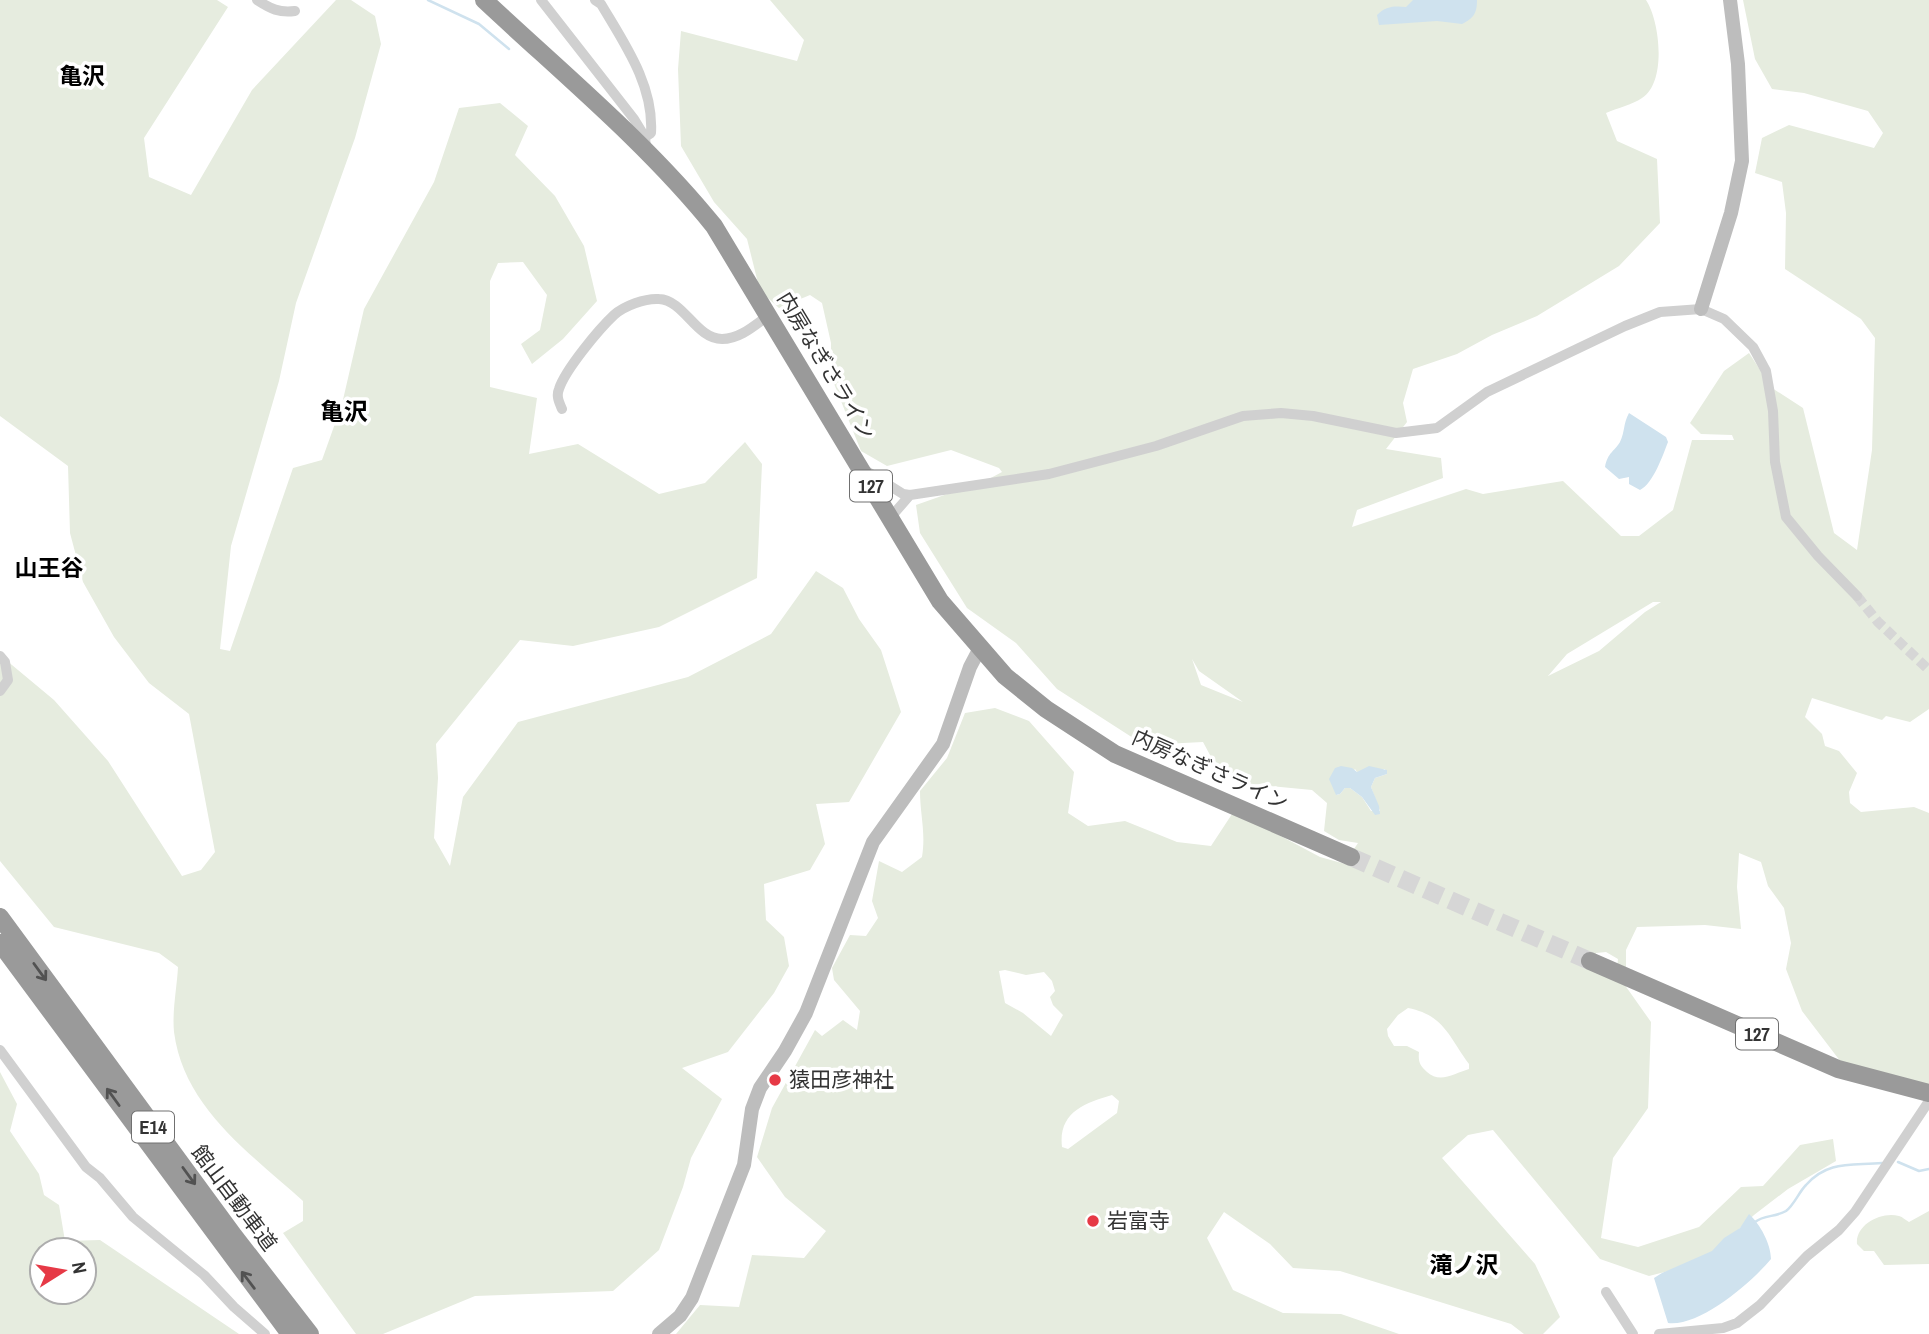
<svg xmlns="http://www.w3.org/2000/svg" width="1929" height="1334" font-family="'Archivo Narrow','Noto Sans JP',sans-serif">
	<rect width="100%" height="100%" fill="#fff"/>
	<path fill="#e6ecdf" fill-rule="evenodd" d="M0,0h217l11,7 -84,131 5,39 42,18 61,-105 84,-90h15l24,16 6,28 -26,94 -59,165 -17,78 -48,165 -11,103 10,2 63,-183 29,-8 20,-56 22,-95 70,-127 25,-74 41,-5 28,23 -13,29 40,41 29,50 13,55 -34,38 -31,25 -11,-20 19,-14 7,-35 -24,-33 -25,1 -8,18v106l47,11 -8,56 49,-10 81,50 46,-11 40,-41 17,22 -5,114 -98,49 -86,19 -53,-6 -84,104 2,34 -4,60 16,28 13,-69 55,-75 170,-45 83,-43 45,-63 27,17 16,31 22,31 20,62 -52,90 -33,2 9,40 -15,26 -46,14 2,36 18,17 5,29 -15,27 -46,59 -46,16 40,31 -31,59 -8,29 -24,63 -46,41 -138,5 -92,38h-27l-73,-101 20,-12v-20c-53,-48 -119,-93 -129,-169 -2,-21 3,-45 4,-65l-19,-14 -105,-26 -54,-66v-206l54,45 54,61 74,115 19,-6 14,-18 -26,-138 -40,-31 -35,-46 -31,-55 -13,-49 -2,-67 -68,-50z
		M770,0h876c14,21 21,82 -4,98 -10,7 -25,10 -36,15l11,28 40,18 3,64 -41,43 -82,50 -45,19 -35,19 -44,15 -10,34 4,19 -21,27 55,9 2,20 -86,32 -5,17 114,-38 17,5 80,-13 58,55h18l34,-26 19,-70h42l-2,-5 -31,-1 -11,-11 34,-52 25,-18 23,35 31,20 31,125 23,17 15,-100 3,-112 -14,-19 -76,-50 1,-56 -4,-31 -27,-9 7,-35 27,-13 85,23 9,-15 -15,-22 -64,-18 -32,-4 -17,-30 -12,-59h186v709l-19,13 -24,-6 -4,4 -70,-22 -7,19 17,17 3,12 14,5 18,22 -8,19 1,11 11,9 53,-5 15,6v273l-85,-20 -42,-55 -16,-42 5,-26 -7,-35 -16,-22 -7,-24 -22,-9 -2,34 4,42 -36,-4 -68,2 -11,23v20l-9,-2 1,-9 -12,-7 -10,1 -5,12 31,16 29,41 -3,86 -35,50 -12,80 37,9 61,-20 42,-40 22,-1 37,-41 33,-6 3,22 -48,28 -34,26 -50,47 -55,14 -49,-17 -107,-129 -25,5 -26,23 93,106 25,53 -17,17h-19l-13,-10 -171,-53 -47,-3 -23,-24 -46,-32 -17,26 26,52 50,23 58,1 58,20h-723l24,-29 39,2 13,-52 52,3 22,-27 -41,-34 -28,-40 15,-49 43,-78 7,6 21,-16 14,10 3,-19 -26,-31 -2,-12 18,-33 16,1 12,-18 -6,-17 7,-40 23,11 20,-15c4,-25 -2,-42 -2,-66l27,-33 18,-45 30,-5 34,13 45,51 -6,41 20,13 37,-5 52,21 34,4 23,-35 86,46 29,8 3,-13 6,-9 -19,-3 -15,-9 3,-28 -15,-13 -65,-6 -30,-16 -14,-26 -59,3 -87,-56 -41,-46 -49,-35 -47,-75 -4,-28 71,-25 15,-8 -3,-4 -48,-18 -64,16 -26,-15 -30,-75v-33l-9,-40 -12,-8 -31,13 -19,-17 -13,-52 -33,-37 -33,-56 -3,-77 3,-38 116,30 7,-21zM1653,602h8l-16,10 -46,39 -51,25 19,-22zM1192,659l7,12 44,31 -42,-17zM1355,769l2,3 28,-3 2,5 -12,4 -4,9 9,24h-9l-9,-14 -12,-9h-5l-5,6 -4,1zM1005,970l21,5 18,-3 8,9 3,10 -5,6 3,8 10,10 -12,21 -28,-23 -18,-10 -6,-32zM1408,1008c36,7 41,29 61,56v5c-14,4 -29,15 -42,3 -7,-6 -9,-10 -8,-20l-12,-6h-13l-6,-10 -1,-7 11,-14zM1112,1095l7,6 -2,12 -49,36 -6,-2c-4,-34 22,-44 50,-52z
		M0,1072l17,32 -7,27 29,43 5,21 15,10 6,36 35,-1 139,94h-239zM42,1250h42v42h-42z
		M1929,1211v53l-45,1 -10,-14h-10l-7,-7c-2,-19 24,-33 42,-28 4,1 6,4 10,6z"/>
	<path fill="#cfe2ee" d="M1413,0h64c0,13 -3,18 -15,24l-25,-3 -58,4 -2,-10c9,-9 17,-9 29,-8z
		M1629,413l37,24 2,5c-5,13 -15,42 -28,48l-11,-6v-7l-10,2 -14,-12c3,-15 9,-15 15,-25 5,-10 3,-18 9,-29z
		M1341,766l11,2 5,4 12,-6 18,4v4l-12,4 -4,9 8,19 1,8 -5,1 -13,-18 -12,-9h-5l-5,6 -4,1 -7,-16 6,-11z
		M1749,1214c11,10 22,30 22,45 -20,24 -71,68 -103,64l-14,-45 8,-5 50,-22 12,-13 16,-10z"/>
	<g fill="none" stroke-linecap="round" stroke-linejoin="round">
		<path stroke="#cfe2ee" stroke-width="2.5" d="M428,0l51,24 30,25
			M1898,1162l21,9 10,-2
			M1755,1222c9,-7 21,-5 31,-11 8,-6 13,-19 20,-26 22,-25 46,-19 76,-22"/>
		<path stroke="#d6d6d6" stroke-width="10" stroke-dasharray="10 5" stroke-linecap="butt" d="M1857,596l21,26 51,48"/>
		<path stroke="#d6d6d6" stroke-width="18" stroke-dasharray="18 9" stroke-linecap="butt" d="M1351,857l239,104"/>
		<path stroke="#d0d0d0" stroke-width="10" d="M257,0c14,9 22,13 38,11
			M541,0l93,119 11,18 1,11
			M595,0l6,4c23,39 53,81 50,129l-6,4
			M562,409c-3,-7 -6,-13 -3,-20 6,-19 40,-60 55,-74 10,-9 31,-17 45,-16 25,1 37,40 63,40 18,0 33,-14 47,-24
			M868,472l35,22 7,1
			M890,518l20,-23 139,-21 107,-28 87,-30 38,-3 32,3 83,17 41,-5 50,-36 138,-66 35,-14 41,-3 23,10 29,28 13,24 7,40 2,51 11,55 32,39 39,40
			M0,656l5,6 3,18 -8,11
			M0,1050l86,117 14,11 33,39 71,58 30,32 31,27
			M1606,1292l27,42
			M1659,1334l64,-6 14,-5 23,-18 47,-49 32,-26 16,-18 74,-111"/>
		<path stroke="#bdbdbd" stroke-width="14" d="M1701,309l30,-96 11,-52 -4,-97 -8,-64
			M659,1334l21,-18 12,-18 52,-133 8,-56 8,-21 25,-37 21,-38 67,-171 70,-98 27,-77 10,-19"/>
		<path stroke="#9a9a9a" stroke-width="18" d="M484,0c78,73 163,143 230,226l226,375 65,75 41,33 69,45 236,103
			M0,917l234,319 76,98
			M0,943l290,391
			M1590,961l248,108 91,24"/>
	</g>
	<defs><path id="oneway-shaft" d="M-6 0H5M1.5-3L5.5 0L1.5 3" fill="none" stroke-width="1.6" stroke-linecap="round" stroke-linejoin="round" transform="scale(1.75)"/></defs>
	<g stroke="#525252">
		<use href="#oneway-shaft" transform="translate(40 972) rotate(54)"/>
		<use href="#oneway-shaft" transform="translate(113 1097) rotate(-126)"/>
		<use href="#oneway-shaft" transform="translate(189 1176) rotate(54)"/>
		<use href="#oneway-shaft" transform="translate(248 1280) rotate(-127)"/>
	</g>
	<g fill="#e63946" stroke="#fff" stroke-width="2.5">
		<circle cx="775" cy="1080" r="7"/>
		<circle cx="1093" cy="1221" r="7"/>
	</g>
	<g text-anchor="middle" stroke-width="7" stroke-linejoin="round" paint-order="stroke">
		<g fill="#fff" stroke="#707070" stroke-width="2">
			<rect x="850" y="470.5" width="42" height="31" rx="5"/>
			<rect x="1736" y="1018.5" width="42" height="31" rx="5"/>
			<rect x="132" y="1111.5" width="42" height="31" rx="5"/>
		</g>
		<g font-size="19" font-weight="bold" fill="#333">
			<text x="871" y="493">127</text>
			<text x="1757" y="1041">127</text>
			<text x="153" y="1134">E14</text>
		</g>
		<g font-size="21" fill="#333" stroke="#fff">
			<text transform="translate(826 366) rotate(59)" y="7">内房なぎさライン</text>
			<text transform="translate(1210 770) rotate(24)" y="7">内房なぎさライン</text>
			<text transform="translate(234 1198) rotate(53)" y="7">館山自動車道</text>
		</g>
		<g font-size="21" fill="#333" stroke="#fff" text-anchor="start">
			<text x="789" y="1087">猿田彦神社</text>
			<text x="1107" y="1228">岩富寺</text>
		</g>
		<g font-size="23" font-weight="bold" fill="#000" stroke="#fff">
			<text x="82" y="84">亀沢</text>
			<text x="49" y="576">山王谷</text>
			<text x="1464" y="1273">滝ノ沢</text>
		</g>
		<g font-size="24" font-weight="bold" fill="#000" stroke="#fff">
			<text x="344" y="420">亀沢</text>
		</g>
	</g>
	<g transform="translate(63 1271) rotate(79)"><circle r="33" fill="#ffffff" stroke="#adadad" stroke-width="2"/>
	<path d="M0-5L12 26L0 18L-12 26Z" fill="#e63946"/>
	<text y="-10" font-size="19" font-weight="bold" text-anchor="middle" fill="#333333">N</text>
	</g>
</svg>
